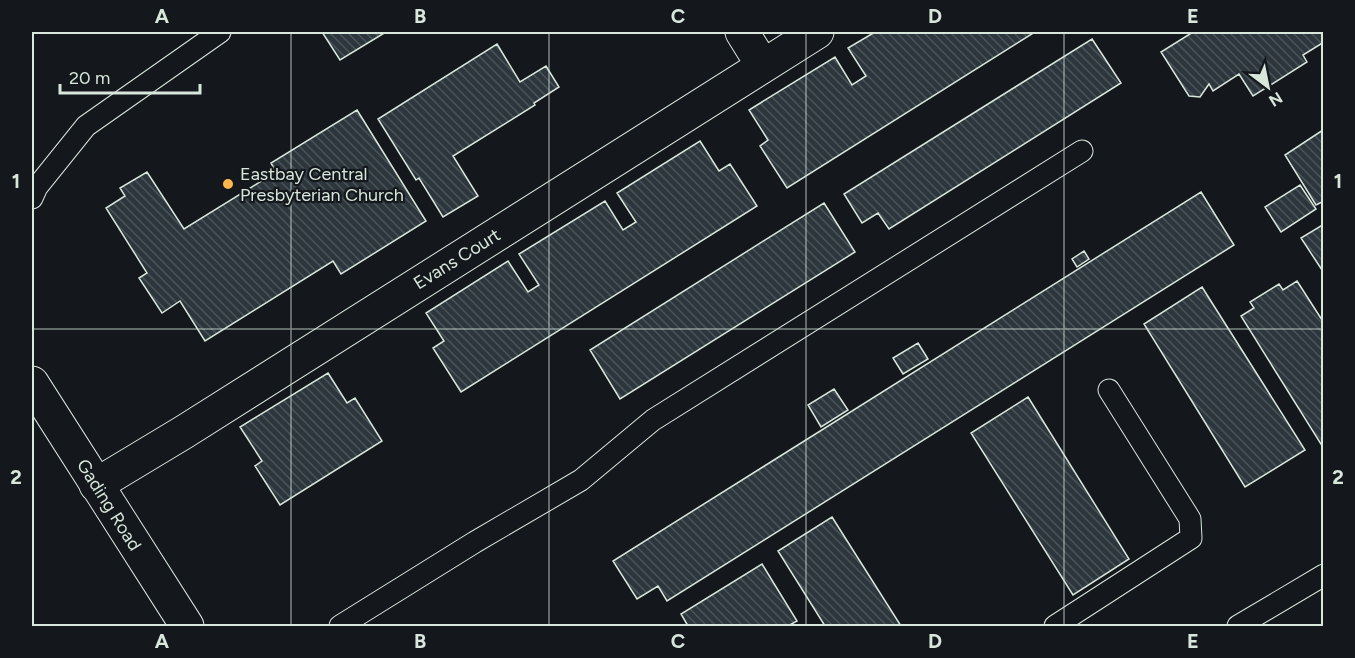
<svg xmlns="http://www.w3.org/2000/svg" width="1355" height="658" font-family="Figtree,sans-serif">
	<defs>
		<pattern id="building-back-hatch" width="6" height="6" patternUnits="userSpaceOnUse" patternTransform="scale(1.5)"><rect width="6" height="6" fill="#2c363c"/><path d="M-1 5l2 2M0 0l6 6M5-1l2 2" fill="none" stroke="#4a5358"/></pattern>
	</defs>
	<rect width="100%" height="100%" fill="#14181c"/>
	<path fill="url(#building-back-hatch)" stroke="#d8e6dc" stroke-width="1.5" d="M322,32h64l-46,28z
		M875,32h160l-248,156 -27,-42 8,-6 -19,-30 86,-53 17,28 14,-9 -18,-28z
		M1193,32h131v10l-21,13 4,7 -54,34 -14,-22 -26,17 -4,-7 -9,13 -11,-1 -28,-44z
		M1092,39l29,44 -232,146 -11,-16 -16,10 -18,-29z
		M497,44l23,38 26,-16 13,21 -25,16 1,2 -82,51 25,40 -35,21 -24,-39 -3,2 -38,-61z
		M357,110l69,111 -85,53 -8,-13 -128,80 -25,-40 -18,12 -23,-35 8,-5 -41,-65 19,-12 -5,-8 27,-16 37,57 92,-57 -5,-9z
		M1323,130l1,71 -8,4 -31,-50z
		M700,141l19,30 11,-7 27,42 -296,186 -28,-44 11,-7 -18,-28 82,-52 20,31 11,-7 -20,-31 86,-53 18,29 13,-8 -19,-29z
		M1300,185l16,24 -35,23 -16,-25z
		M1201,192l33,53 -567,356 -9,-15 -21,13 -24,-38z
		M824,203l31,49 -235,147 -30,-49z
		M1324,224v45l-2,1 -21,-32z
		M1084,251l5,8 -12,8 -5,-8z
		M1297,281l27,42v126l-83,-133 13,-8 -4,-6 29,-18 4,6z
		M1202,287l103,163 -60,37 -101,-163z
		M918,343l10,16 -25,15 -10,-16z
		M328,373l19,30 8,-5 27,43 -102,64 -25,-39 7,-5 -22,-34z
		M834,389l14,21 -27,17 -13,-22z
		M1028,397l101,162 -56,36 -102,-162z
		M832,517l69,109h-76l-47,-75z
		M762,564l35,57 -9,5h-100l-7,-12z"/>
	<g fill="none" stroke-linecap="round" stroke-linejoin="round">
		<defs>
			<path id="service" d="M32,198l5,-11 49,-61 134,-94
				M340,626l135,-84 106,-62 72,-60 429,-269
				M1055,626l136,-88 -1,-19 -81,-129
				M1238,626l86,-51"/>
			<path id="minor" d="M742,32l21,34
				M96,485l88,-53 633,-400"/>
			<path id="secondary" d="M32,383l155,243"/>
		</defs>
		<use href="#service" stroke="#d8e6dc" stroke-width="23"/>
		<use href="#minor" stroke="#d8e6dc" stroke-width="35"/>
		<use href="#secondary" stroke="#d8e6dc" stroke-width="35"/>
		<use href="#service" stroke="#14181c" stroke-width="21"/>
		<use href="#minor" stroke="#14181c" stroke-width="33"/>
		<use href="#secondary" stroke="#14181c" stroke-width="33"/>
	</g>
	<path fill="none" stroke="#d8e6dc" stroke-width="1.5" stroke-opacity="0.55" d="M291,32v594M549,32v594M806,32v594M1064,32v594M32,329h1292"/>
	<circle fill="#ffb74d" stroke="#14181c" stroke-width="2" cx="228" cy="184" r="6"/>
	<g text-anchor="middle" stroke-width="4.5" stroke-linejoin="round" paint-order="stroke">
		<g font-size="18" fill="#d8e6dc" stroke="#14181c" text-anchor="start">
			<text x="240" y="180">Eastbay Central<tspan x="240" dy="21">Presbyterian Church</tspan></text>
		</g>
		<g font-size="18" fill="#d8e6dc" stroke="#14181c">
			<text transform="translate(457 259) rotate(-32)" y="6">Evans Court</text>
			<text transform="translate(109 505) rotate(58)" y="6">Gading Road</text>
		</g>
	</g>
	<rect width="1355" height="658" fill="none" stroke="#14181c" stroke-width="66"/>
	<g transform="translate(1268 87) rotate(148)" stroke="#14181c" stroke-width="4.5" paint-order="stroke">
	<path d="M0-4.5L10 22L0 15L-10 22Z" fill="#d8e6dc"/>
	<text y="-9" font-size="16" font-weight="bold" text-anchor="middle" fill="#d8e6dc">N</text>
	</g>
	<path d="M60 84v9h140v-9" fill="none" stroke="#d8e6dc" stroke-width="3"/>
	<text x="69" y="84" font-size="18" fill="#d8e6dc" stroke="#14181c" stroke-width="4.5" paint-order="stroke">20 m</text>
	<rect x="33" y="33" width="1289" height="592" fill="none" stroke="#d8e6dc" stroke-width="2"/>
	<g font-size="20" text-anchor="middle" font-weight="bold" fill="#d8e6dc">
		<text x="162" y="23">A</text>
		<text x="420" y="23">B</text>
		<text x="678" y="23">C</text>
		<text x="935" y="23">D</text>
		<text x="1193" y="23">E</text>
		<text x="16" y="188">1</text>
		<text x="1338" y="188">1</text>
		<text x="16" y="484">2</text>
		<text x="1338" y="484">2</text>
		<text x="162" y="648">A</text>
		<text x="420" y="648">B</text>
		<text x="678" y="648">C</text>
		<text x="935" y="648">D</text>
		<text x="1193" y="648">E</text>
	</g>
</svg>
